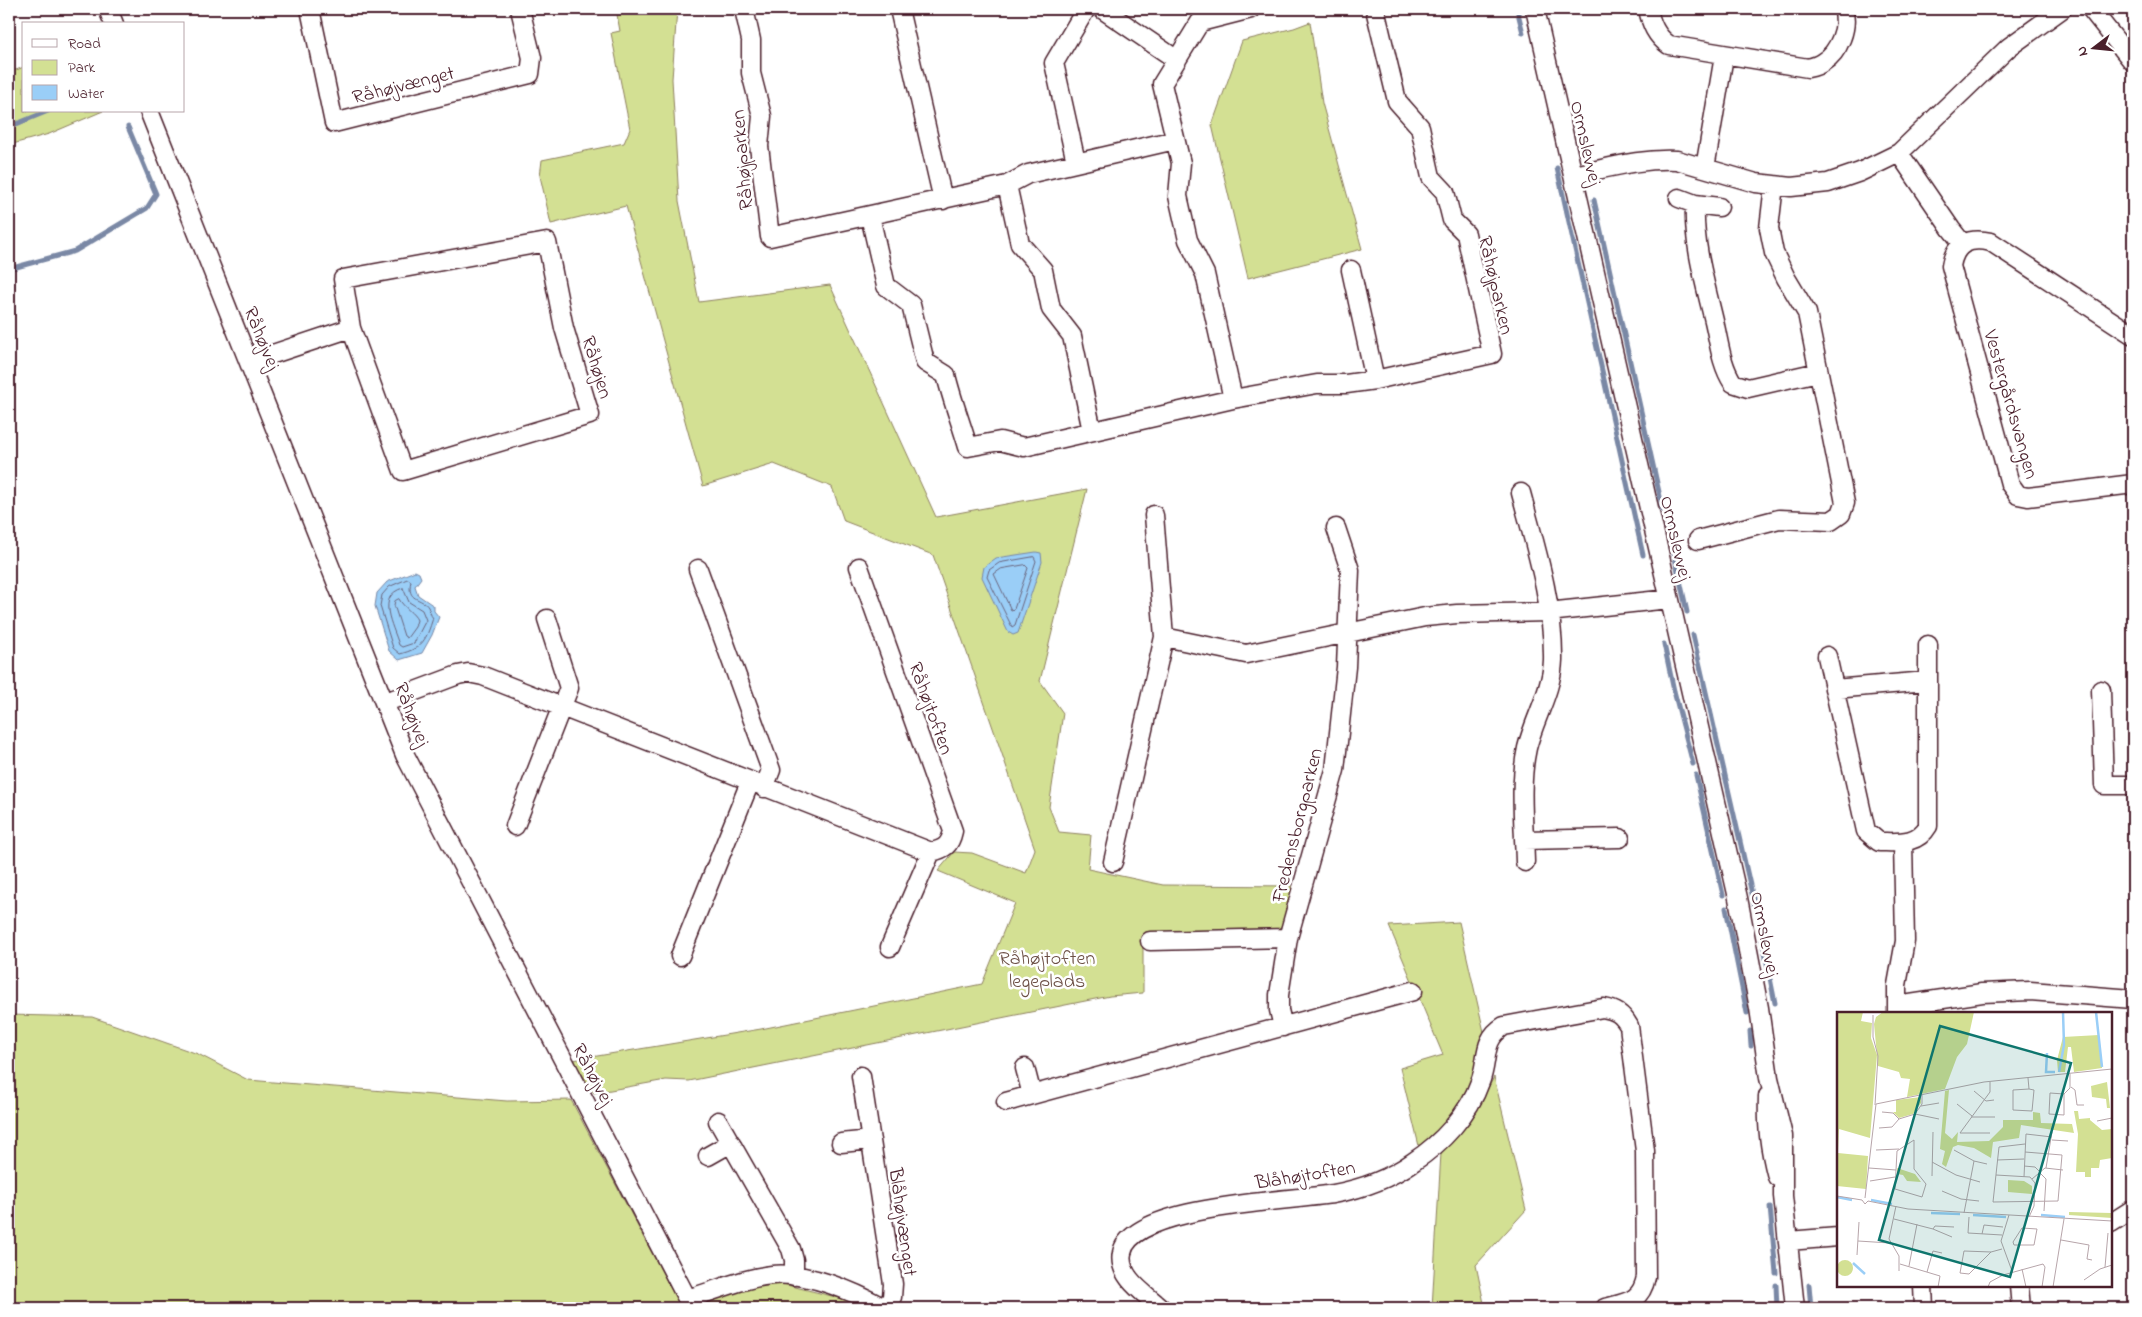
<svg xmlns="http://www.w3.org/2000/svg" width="2142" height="1317" font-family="'Indie Flower',sans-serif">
	<rect width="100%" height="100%" fill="#fff"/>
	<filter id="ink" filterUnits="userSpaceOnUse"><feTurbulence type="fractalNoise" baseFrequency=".02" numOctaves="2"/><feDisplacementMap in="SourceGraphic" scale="10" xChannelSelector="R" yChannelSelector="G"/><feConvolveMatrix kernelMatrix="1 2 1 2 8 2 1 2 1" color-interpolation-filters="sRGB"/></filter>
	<g filter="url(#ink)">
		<path fill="#d3e093" stroke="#8e805f" d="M616,9h61l-5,70 7,122 20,101 131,-17 106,232 151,-28 -47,192 23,32 -14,94 10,25 32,3 -3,34 75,16 131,1 -9,38 -9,6 -133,5v58l-33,3 -421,85 -23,-1 -72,13 -21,-33 188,-31 221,-45 33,-81 -77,-32 16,-19 18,1 54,20 9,-24 -102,-294 -89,-34 -12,-34 -58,-23 -71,22 -77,-280 -75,18 -11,-48 2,-16 82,-17 6,-14 -19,-96 9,-2z
			M1310,22l12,81 40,146 -114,29 -36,-153 30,-84 52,-13z
			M24,67v44h79l-54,23 -40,11v-77l7,2z
			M1459,922l25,110c-5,14 -4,28 -8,42 -10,31 -34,52 -57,72l-19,-78 43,-13 -54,-129z
			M9,1015l83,2 106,37 50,26 259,21 64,-1 110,208h-672z
			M1494,1077l32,133 -50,55 9,43h-53l9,-155 36,-44z
			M779,1283l65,16 16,9h-154l2,-7 56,-17z"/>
		<path fill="#9acef7" stroke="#7a88a5" d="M1036,552l5,1 1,9 -24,71 -5,2 -5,-3 -26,-55 2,-10 12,-9z
			M415,571l4,2 2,5 -6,8 3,9 16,11v5l5,6 -7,18 -10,18 -23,7 -10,-9 -14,-45 2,-13 10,-11z"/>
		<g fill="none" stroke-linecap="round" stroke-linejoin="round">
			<path stroke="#6a657d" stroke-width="1" d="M1034,557l2,4 -21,64 -3,2 -25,-50 2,-7 10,-7z
				M1025,565l3,3 -14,41 -3,1 -17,-36 7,-5z
				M408,579l3,2c-5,21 11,16 17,26 2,3 2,8 5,11 -7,22 -10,30 -33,36l-7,-6 -13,-42 2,-11 7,-8z
				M403,588l6,14 13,8 4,10 -12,23 -12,4 -3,-2c-6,-20 -24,-49 4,-57z
				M399,599c5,9 15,14 18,21l-2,7 -8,11 -3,-2 -10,-31 1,-4z"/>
			<path stroke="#7a88a5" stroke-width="5" d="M1517,9l6,24
				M9,127l39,-16
				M1557,168l86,387
				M1594,200l69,310
				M9,269l66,-18 72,-43 9,-14 -28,-67
				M1668,526l19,86
				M1693,635l62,272
				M1664,644l10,47 19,73
				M1696,775l27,120
				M1726,908l21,105
				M1760,928l15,75
				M1750,1031l1,15
				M1770,1207l6,66
				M1776,1285l1,23
				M1809,1285l2,23"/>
			<defs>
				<path id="minor" d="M108,9l6,15
					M310,9l24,114 196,-49 2,-16 -12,-49
					M744,9l7,31v33l11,43 -3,30 11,91 237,-52 21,-11 147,-34
					M899,9l44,191
					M1102,9l75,51
					M1535,9l203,889 21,110 10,70 14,58v60l12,112
					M1648,9c3,15 8,27 21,36l139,23c5,-1 11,-3 15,-6 16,-10 26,-35 20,-53
					M2091,9l42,53
					M149,111l256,644 287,553
					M1899,153l52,76 12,15
					M1076,162l-22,-99 32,-54
					M1705,168l19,-112
					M1574,175c35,-7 67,-17 103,-15l79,23 35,4 37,-4 32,-11 39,-19 110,-106 53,-38
					M1007,185l13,59 23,26 8,39 21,27 20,95
					M1679,198l16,6 24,3
					M1695,204c-2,39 10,79 19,117 5,21 7,44 19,62l15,5 70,-16
					M870,216l16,70 25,19 14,57 21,13c6,25 15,48 22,72l32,-6 24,6 209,-48 84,-15h29l29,-4 117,-26 -26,-120 -14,-14 -7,-28 -14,-15 -11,-50 -23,-26 -22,-92
					M1351,270l24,110
					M2133,335l-142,-93c-22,-5 -36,1 -40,24l59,218 8,11 10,2 105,-13
					M249,362l102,-34 52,143 187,-56 -26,-87 -17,-86 -204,37 8,49
					M1233,399l-28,-125 -17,-34 -10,-44 3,-33 -19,-79 38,-62 51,-13
					M1521,493c14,52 33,113 32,167 -1,31 -19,59 -26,88 -8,36 -3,77 -2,114
					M1698,540l81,-21 52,2 10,-7 4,-11 -38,-190 -21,-35 -12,-25 -5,-25 5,-43
					M698,569l73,201 -7,18
					M1164,637l82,17 179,-37 32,-3 91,-2 121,-13
					M1827,656l39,175 13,11c19,0 38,3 49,-16v-181
					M1834,689l93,-8
					M2101,690l3,95h29
					M386,702l72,-27 10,-2 15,3 448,176c14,-3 19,-7 22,-21l-94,-264
					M515,826l54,-138 -22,-69
					M1524,840l96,-2
					M1113,862l51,-225 -10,-122
					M1150,941l138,-3
					M890,947l41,-95
					M680,956l70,-174
					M1897,1006l85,-13 48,-2 103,8
					M1897,1013v-28l8,-44 -2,-99
					M1283,1027l-4,-17v-15l9,-57 47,-168 11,-103 4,-97 -14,-42
					M1025,1068l7,27
					M861,1076l32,208 -1,13 -6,11
					M1768,1096c-1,32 1,50 9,81
					M1006,1102l407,-111
					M718,1121l73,128 3,11v16
					M841,1143l30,-3
					M708,1156l23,-13
					M2111,1223l22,-14
					M1788,1241l50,-4
					M1923,1286l1,22
					M2019,1286l2,22
					M687,1299c28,-8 56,-21 85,-24 34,-4 83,17 112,33
					M1161,1308c-15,-14 -44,-31 -39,-55 8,-48 170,-52 211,-59 28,-5 56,-15 80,-32 28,-18 56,-48 67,-80 9,-22 1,-42 24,-56l99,-18c13,2 19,6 26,18l16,125 1,126c-5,25 -19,25 -41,31"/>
			</defs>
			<use href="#minor" stroke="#4a1f2b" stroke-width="21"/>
			<use href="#minor" stroke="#fff" stroke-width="18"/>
		</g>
	</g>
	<g text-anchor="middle" stroke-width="5" stroke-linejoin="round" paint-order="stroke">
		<g font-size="20" fill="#4a1f2b" stroke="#fff">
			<text transform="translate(403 84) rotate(-14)" y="7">Råhøjvænget</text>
			<text transform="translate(1587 143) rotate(77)" y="7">Ormslevvej</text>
			<text transform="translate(741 160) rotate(-95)" y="7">Råhøjparken</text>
			<text transform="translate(1497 285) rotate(77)" y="7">Råhøjparken</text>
			<text transform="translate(263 338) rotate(68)" y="7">Råhøjvej</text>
			<text transform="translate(598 367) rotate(73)" y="7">Råhøjen</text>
			<text transform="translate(2012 404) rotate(74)" y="7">Vestergårdsvangen</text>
			<text transform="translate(1677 538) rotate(77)" y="7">Ormslevvej</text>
			<text transform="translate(932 708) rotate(70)" y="7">Råhøjtoften</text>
			<text transform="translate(413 714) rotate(69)" y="7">Råhøjvej</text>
			<text transform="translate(1296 825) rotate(-76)" y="7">Fredensborgparken</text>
			<text transform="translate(1766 934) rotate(79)" y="7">Ormslevvej</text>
			<text transform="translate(594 1074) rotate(62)" y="7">Råhøjvej</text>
			<text transform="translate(1305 1174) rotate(-9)" y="7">Blåhøjtoften</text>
			<text transform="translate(904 1222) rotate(82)" y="7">Blåhøjvænget</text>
		</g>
		<g font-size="20" fill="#6c4f45" stroke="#fff">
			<text x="1047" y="964">Råhøjtoften<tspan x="1047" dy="23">legeplads</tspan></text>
		</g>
	</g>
	<g transform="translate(1837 1012)">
		<rect width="275" height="275" fill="#fff"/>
		<path d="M0,0h26l-2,9 11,2 -1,15 6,17 -7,83 -31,-9 -1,24 30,3 -2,33 -29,-3zM46,0h91l-7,32 -10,13 -12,32 -38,8 3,-18 -9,-1 -2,-6 -21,-6 -4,-42 2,-7zM262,23l3,33 -28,4 -3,-25h-3l-3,25h-7l-1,-12 6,-23zM270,70l3,26h-3l-1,-9 -14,-2 -1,-11zM112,78l-4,43 7,6 6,-7 -1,10 32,-1 14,-14v-7h30v-8l7,1 1,10 31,1 2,9 -53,-8 -2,13 -26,4 -2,16 -17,-10 -16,-3 -5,2 -7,20 -4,-3 3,-13 -5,-2 5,-58zM84,85v6l-8,11 -14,4 -6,-6h3v-12zM237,99h4l1,8 11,-1v-7v9l12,10 10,-1v29l-12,2 -1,8h-8v9h-6v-5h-9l2,-38zM60,156l18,6 6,8 -14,-1 -4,-6 -6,-1zM171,168l16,1 8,5v8l-24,-2zM232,200l43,1v5l-43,-3zM0 256a8 8 0 1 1 16 0a8 8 0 1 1-16 0Z" fill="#d3e093"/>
		<path fill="none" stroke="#9acef7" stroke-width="2.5" d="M259,0l6,55M210,41l-1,19h9M222,60l5,-27 -1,-33M0,185l15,3M34,188l21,4M94,201l29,1M136,203l33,2M204,203l24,2M16,251l12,11"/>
		<path fill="none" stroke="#b7a5aa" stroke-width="1" d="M36,3v22l5,19 -3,49M191,66l1,11 -16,1v20l19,1 2,-21 -5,-1M234,75l4,3 2,15h7M137,79l12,10 8,-1M227,82v21l-15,-1 1,-21 14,1 6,-6v-14M120,92l15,12M84,94l18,-3M45,100l11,1 6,6M78,102l24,5M134,105h24M260,109l15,-3M42,116l13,-1 7,-8 16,-5 7,-10v-9M153,121h-30l30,-41v-10M77,128v29l12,15 -4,13 -27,-8 2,-38zM215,128l16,1M39,138l23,-1M117,138l20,11 13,3M188,140l37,3 -4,46 -65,1 6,-55 26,-3M160,148l27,-1M95,150l24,13 24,7M187,154l11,1 5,5M32,156l27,2M209,156l6,-36M203,161l6,6 -2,32M159,163l34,2 5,6 -1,23 -5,11M95,164l1,-44M187,165l2,-43 26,3M195,167l13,-11 18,2M33,169l25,-4M105,179l19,8 18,2M0,184l25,4 3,4 3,-3 40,8 204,12M28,186l11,-94 108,-22 128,-13M59,194l-7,33 10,17v15M127,201l10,-52M172,203l-8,26 11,30M132,205l-1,16 34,2M57,207l39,10M185,216l15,1 -3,16h-20l-1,-3zM145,222l2,-9 19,2M115,225l-19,-8 2,-3 19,1M224,228l28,5 -2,14 5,1M21,229l32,2M154,240l-27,-1 -4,22 9,1 22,-22 11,-3M20,243l2,-33M63,252l40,12 -2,11M72,254l8,-42M268,255l3,-34M185,257l4,18M90,260l6,-21 9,2M247,268l16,-11 12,-4M151,275l2,-5 13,-7 40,-11 2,3 -3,20M216,275l11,-68"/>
		<path fill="#0f766e" fill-opacity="0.15" stroke="#0f766e" stroke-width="2.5" d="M103,14l131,37 -61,214 -131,-37z"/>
		<rect width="275" height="275" fill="none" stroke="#4a1f2b" stroke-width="2.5"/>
	</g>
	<rect width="2142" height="1317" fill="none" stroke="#fff" stroke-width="30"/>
	<rect x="15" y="15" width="2112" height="1287" fill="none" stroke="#4a1f2b" stroke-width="2" filter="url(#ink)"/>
	<rect x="22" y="22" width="162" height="90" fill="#ffffff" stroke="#b7a5aa"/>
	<rect x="32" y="39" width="25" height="8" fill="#ffffff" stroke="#b7a5aa"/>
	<text x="68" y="48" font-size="15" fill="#4a1f2b">Road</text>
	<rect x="32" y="60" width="25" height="15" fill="#d3e093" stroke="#b7a5aa"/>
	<text x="68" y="72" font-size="15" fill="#4a1f2b">Park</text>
	<rect x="32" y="85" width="25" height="15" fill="#9acef7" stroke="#b7a5aa"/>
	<text x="68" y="98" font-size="15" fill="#4a1f2b">Water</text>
	<g transform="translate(2094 48) rotate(254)" stroke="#ffffff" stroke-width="4" paint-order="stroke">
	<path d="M0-4L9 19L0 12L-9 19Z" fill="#4a1f2b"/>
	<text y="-8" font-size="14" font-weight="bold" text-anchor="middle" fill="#4a1f2b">N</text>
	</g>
</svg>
